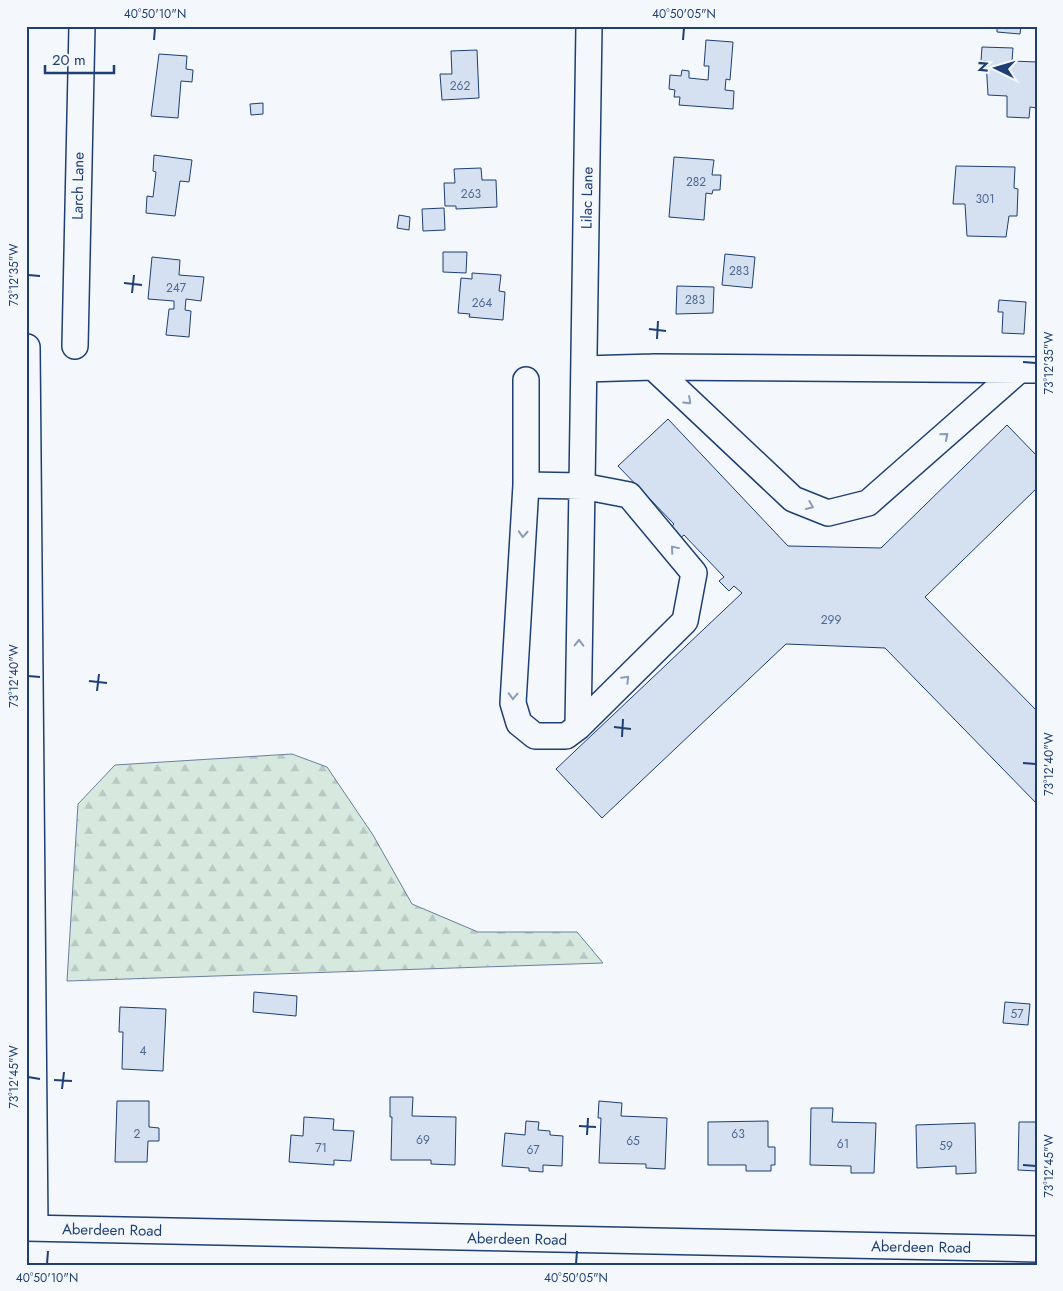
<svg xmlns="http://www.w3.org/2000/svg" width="1063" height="1291" font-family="Jost,sans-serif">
	<defs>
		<pattern id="forest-firs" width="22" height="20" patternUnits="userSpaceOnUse" patternTransform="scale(1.25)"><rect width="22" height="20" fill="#d7e8df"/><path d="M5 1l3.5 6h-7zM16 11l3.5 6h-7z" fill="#b8c8c3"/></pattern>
	</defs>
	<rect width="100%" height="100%" fill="#f4f7fb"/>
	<path fill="url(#forest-firs)" stroke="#687fa3" d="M292,754l35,13 46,68 39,69 66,28h99l26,31 -536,18 11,-177 37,-39z"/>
	<path fill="#d5e0f0" stroke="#1d3f73" d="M997,26h24l-1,8 -23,-2z
		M706,40l27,2 -3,38 -4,-1 -1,11 9,1 -1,18 -54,-4 1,-8h-6l1,-7 -6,-1 1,-14 11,1 1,-6 7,1v7l19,2 1,-14h-5z
		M982,47l31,1 -1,13 25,1v46l-7,-1 -1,11 -22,-1v-21l-19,-1 -2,-34h-5z
		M477,50l2,48 -37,2 -2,-26h12l-1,-23z
		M159,54l28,2 -1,13 7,1 -1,12 -11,-1 -3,37 -27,-2z
		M263,103v11l-12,1 -1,-11z
		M154,155l38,5 -3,22 -9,-1 -5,35 -29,-3 1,-17 6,1 3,-25 -3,-1z
		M674,157l40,3 -2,15h9l-1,15h-7l-1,4 -6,-1 -2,27 -35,-3z
		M956,166l59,1 -1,21 4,1 -1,27h-8l-3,21 -39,-1 -2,-32h-12z
		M481,168l1,12h14l1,27 -41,2v-3h-11l-1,-23h11l-1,-14z
		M444,208l1,22 -22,1 -1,-22z
		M399,215l11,2 -1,13 -12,-2z
		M443,252h24l-1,21 -23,-1z
		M725,254l30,3 -3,31 -30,-3z
		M152,257l28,3 -1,15 25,2 -3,24 -15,-2 -1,11 6,1 -2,26 -23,-2 3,-26h5v-8l-26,-2z
		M472,273l29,2 -2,16 6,1 -2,28 -34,-3 1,-3 -12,-1 3,-35 11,1z
		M677,286l37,1 -1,26 -37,1z
		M999,300l27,2 -2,32 -22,-1 1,-21h-5z
		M668,419l120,127 93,2 126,-123 30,31v32l-112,109 112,114v93l-152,-156 -99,-4 -184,174 -46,-49 186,-176 -8,-7 -5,5 -10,-10 5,-4 -40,-42 -5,4 -9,-10 4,-5 -56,-58z
		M254,992l43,4 -1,20 -43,-4z
		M1005,1002l25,2 -2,21 -25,-2z
		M120,1007l46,2 -3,62 -41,-2 1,-37h-4z
		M390,1097h23l-1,19 44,1 -1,48 -24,-1v-4h-40l1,-43h-2z
		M117,1101h32v26l10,1v13h-11l-1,21h-32z
		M599,1101l23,2 -1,13 46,2 -2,51 -19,-1v-4l-47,-1 2,-45h-3z
		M811,1108h22l-1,14 44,1 -2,50h-23v-7l-41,-1z
		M304,1117l30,2 -1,11 21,1 -3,30 -17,-1v5l-45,-3 2,-27 12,1z
		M526,1121l13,1 -1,8 12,1v4l13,1 -1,30 -19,-1v7l-14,-1v-3l-27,-2 3,-33 20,2z
		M768,1121v26h7v18h-4v6h-25v-6h-38v-43z
		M1019,1122h18v49l-19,-1z
		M975,1123l1,50 -20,1v-8l-39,2 -1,-43z"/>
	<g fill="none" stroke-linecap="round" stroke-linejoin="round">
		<defs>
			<path id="minor" d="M75,346l7,-320
				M27,347l8,881
				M653,367l140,132 35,14 40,-10 150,-132
				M584,369l69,-2 384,3
				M526,380v105l56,1 7,-460
				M526,485l-13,218 6,20 16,13h31l12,-9 107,-106 9,-48 -65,-78 -47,-9 -4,241
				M26,1228l1011,21"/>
		</defs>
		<use href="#minor" stroke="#1d3f73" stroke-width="28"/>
		<use href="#minor" stroke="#f4f7fb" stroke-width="25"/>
	</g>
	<defs><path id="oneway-chevron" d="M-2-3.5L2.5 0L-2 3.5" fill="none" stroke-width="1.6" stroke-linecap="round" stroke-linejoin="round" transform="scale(1.25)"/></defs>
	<g stroke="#889bb7">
		<use href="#oneway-chevron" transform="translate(688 401) rotate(43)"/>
		<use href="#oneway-chevron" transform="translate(945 436) rotate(-41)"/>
		<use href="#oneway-chevron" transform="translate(810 506) rotate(23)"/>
		<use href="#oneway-chevron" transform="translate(523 534) rotate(93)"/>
		<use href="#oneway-chevron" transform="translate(674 549) rotate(-130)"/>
		<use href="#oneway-chevron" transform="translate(579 643) rotate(-89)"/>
		<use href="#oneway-chevron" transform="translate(626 679) rotate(-45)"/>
		<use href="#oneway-chevron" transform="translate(513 696) rotate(92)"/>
	</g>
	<path fill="none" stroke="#1d3f73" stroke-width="2" d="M154,40l1,-12M683,40l1,-12M28,275l12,1M124,283l18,2M132,293l2,-18M649,329l17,2M657,339l1,-18M1023,362l13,1M28,676l12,1M89,681l18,2M97,691l2,-17M614,727l17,2M622,737l1,-18M1023,763l13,1M28,1077l12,2M54,1080l18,1M62,1089l2,-17M579,1126l17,1M587,1135l1,-17M1023,1165l13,1M47,1264l1,-13M576,1264l1,-13"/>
	<g text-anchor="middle" stroke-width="4" stroke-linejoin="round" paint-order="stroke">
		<g font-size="12" fill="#4b6792">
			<text x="460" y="90">262</text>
			<text x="696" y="186">282</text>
			<text x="471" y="198">263</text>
			<text x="985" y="203">301</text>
			<text x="739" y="275">283</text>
			<text x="176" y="292">247</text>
			<text x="695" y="304">283</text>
			<text x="482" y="307">264</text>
			<text x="831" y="624">299</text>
			<text x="1017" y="1018">57</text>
			<text x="143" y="1055">4</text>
			<text x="137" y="1138">2</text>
			<text x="738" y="1138">63</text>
			<text x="423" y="1144">69</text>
			<text x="633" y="1145">65</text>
			<text x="843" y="1148">61</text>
			<text x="946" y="1150">59</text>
			<text x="321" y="1152">71</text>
			<text x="533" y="1154">67</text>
		</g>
		<g font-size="15" fill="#1d3f73" stroke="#f4f7fb">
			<text transform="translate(78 186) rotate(-89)" y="5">Larch Lane</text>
			<text transform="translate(587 198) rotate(-89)" y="5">Lilac Lane</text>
			<text transform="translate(112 1230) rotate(1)" y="5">Aberdeen Road</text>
			<text transform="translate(517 1239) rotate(1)" y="5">Aberdeen Road</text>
			<text transform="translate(921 1247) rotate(1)" y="5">Aberdeen Road</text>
		</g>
	</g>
	<rect width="1063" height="1291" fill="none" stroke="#f4f7fb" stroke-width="55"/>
	<g transform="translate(996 68) rotate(275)" stroke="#f4f7fb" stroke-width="4" paint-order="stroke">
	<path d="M0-4L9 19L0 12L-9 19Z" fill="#1d3f73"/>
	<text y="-8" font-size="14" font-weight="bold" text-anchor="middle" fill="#1d3f73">N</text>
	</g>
	<path d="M45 65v8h69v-8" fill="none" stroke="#1d3f73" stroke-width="2.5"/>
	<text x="52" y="65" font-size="15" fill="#1d3f73" stroke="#f4f7fb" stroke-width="4" paint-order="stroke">20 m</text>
	<rect x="28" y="28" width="1008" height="1236" fill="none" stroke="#1d3f73" stroke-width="2"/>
	<g font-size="12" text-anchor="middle" fill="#1d3f73">
		<text x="155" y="18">40°50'10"N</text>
		<text x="684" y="18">40°50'05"N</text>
		<text transform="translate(14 275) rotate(-90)" y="4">73°12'35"W</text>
		<text transform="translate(1049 363) rotate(-90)" y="4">73°12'35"W</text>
		<text transform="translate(14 676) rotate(-90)" y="4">73°12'40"W</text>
		<text transform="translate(1049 764) rotate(-90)" y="4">73°12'40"W</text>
		<text transform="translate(14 1077) rotate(-90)" y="4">73°12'45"W</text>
		<text transform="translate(1049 1166) rotate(-90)" y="4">73°12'45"W</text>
		<text x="47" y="1282">40°50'10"N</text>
		<text x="576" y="1282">40°50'05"N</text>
	</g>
</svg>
